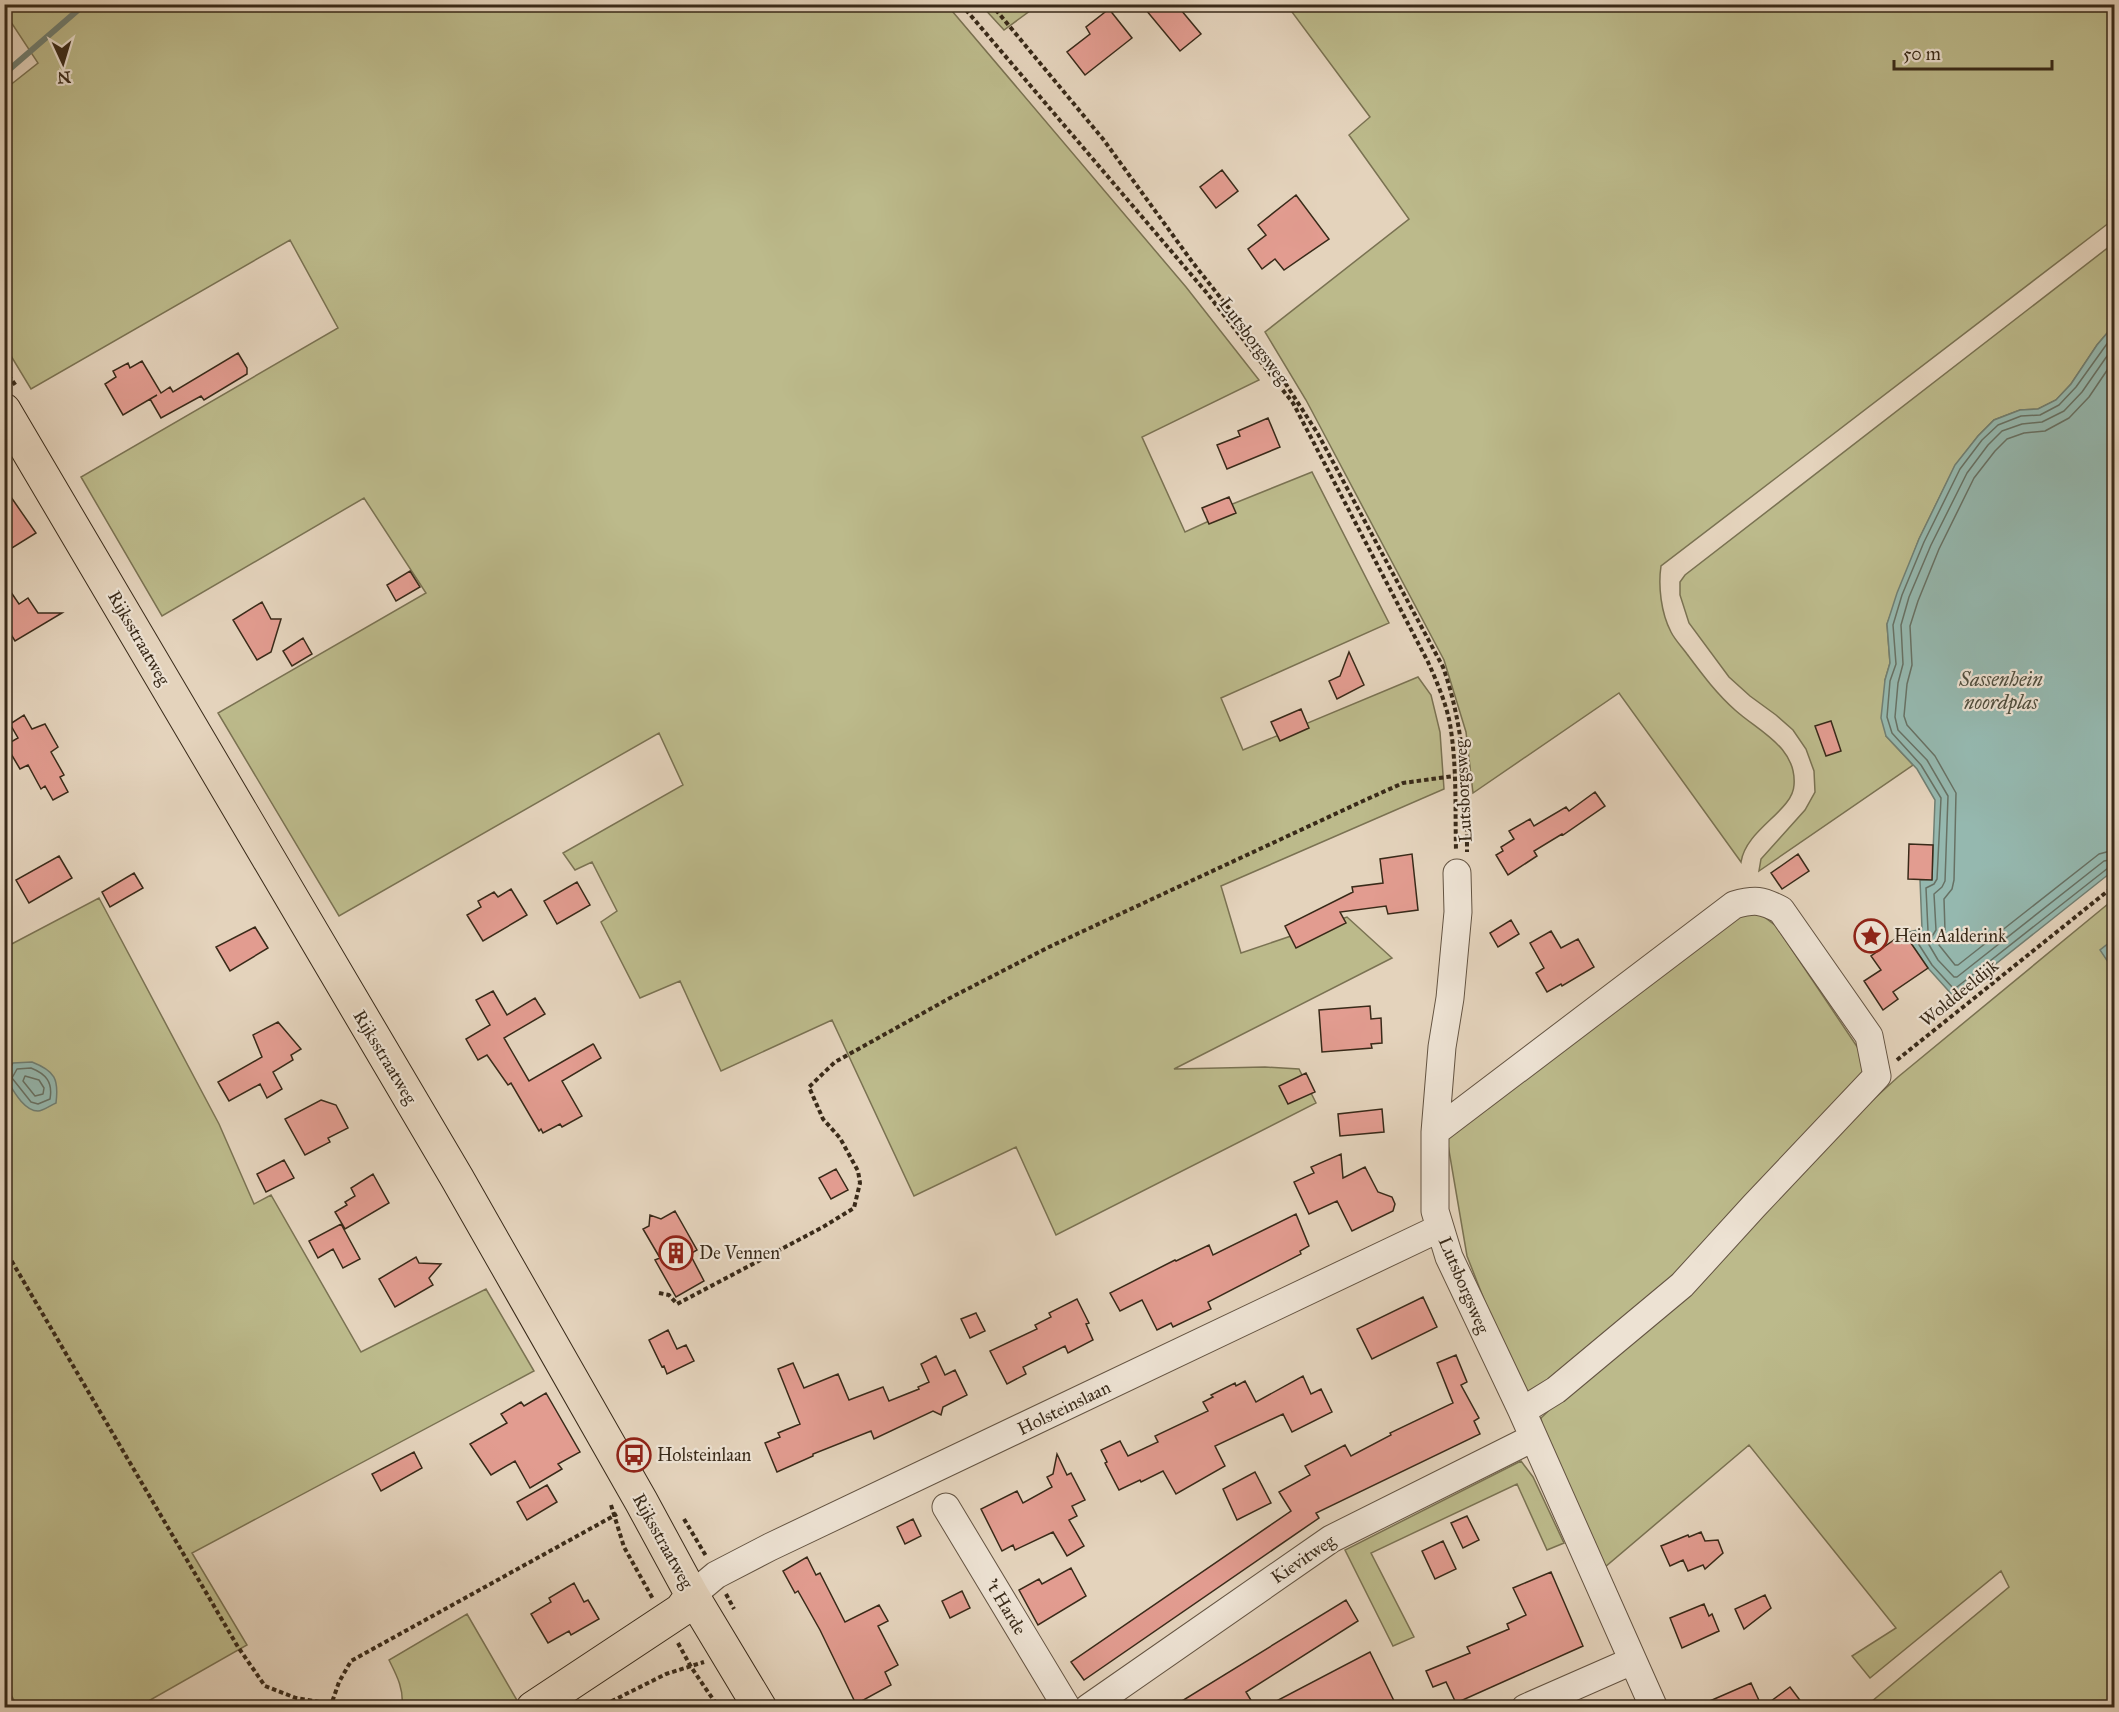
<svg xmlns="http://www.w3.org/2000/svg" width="2119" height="1712" font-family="'IM FELL Great Primer',serif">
	<rect width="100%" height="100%" fill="#e4d3bc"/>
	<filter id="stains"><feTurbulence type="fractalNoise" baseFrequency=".00333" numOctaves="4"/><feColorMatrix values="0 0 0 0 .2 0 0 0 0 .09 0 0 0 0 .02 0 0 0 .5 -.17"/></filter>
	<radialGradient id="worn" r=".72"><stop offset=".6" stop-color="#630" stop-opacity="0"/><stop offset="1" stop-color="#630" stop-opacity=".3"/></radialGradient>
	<path fill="#bcba8b" stroke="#7a7252" stroke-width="1.5" d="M1294,4l820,1v214l-453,347c-3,20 0,47 10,66 4,8 11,15 16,22 15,20 29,39 48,56 23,21 62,37 59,75 -1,26 -48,44 -53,77l-122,-169 -146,100 -7,-61 -22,-72 -138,-260 -41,-68 144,-113 -60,-84 21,-18 -81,-109z
		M4,5h943l239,282 73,93 -117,57 43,95 46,-21 -1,-6 82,-33 77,151 -168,75 22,52 175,-73 13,18 9,37 4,57 -223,97 20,67 106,-36 45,41 -218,111 91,-2 34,2 17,34 -260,132 -40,-88 -102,49 -82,-176 -111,51 -41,-90 -40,17 -39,-76 16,-11 -25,-49 -17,8 -12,-17 120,-68 -24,-52 -320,183 -121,-203 208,-120 -62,-95 -202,118 -81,-139 257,-149 -48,-88 -259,149 -26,-43 -1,-256 34,-27 -33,-50z
		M981,5h57l-34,25z
		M2114,243v82l-17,20 -26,39 -15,16 -18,9 -18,1 -26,10 -16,16 -23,30 -36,73 -32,85 3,39 -5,17 1,56 27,29 -154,106 2,-12 44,-49 10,-18 -1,-21 -8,-22 -13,-19 -17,-15 -26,-19 -21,-19 -40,-54 -9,-28v-13l5,-7z
		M99,898l120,226 35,80 17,-9 90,157 125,-63 48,82 -342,182 55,92 -109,62h-120l-13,-22 -1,-737z
		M2114,899v40l-13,11 13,21v736h-249l144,-120 -8,-16 -131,107 -18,-22 44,-28 -147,-183 -144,122 -62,-136 -2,-13 302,-291 55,-50z
		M1749,911l14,5 13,10 84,125 5,23 -246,257 -92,65 -31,-66 -29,-74 -20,-117 290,-223z
		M1521,1461l12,16 31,66 -17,7 -30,-66 -146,69 43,84 -21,9 -48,-96z
		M467,1614l51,88 -7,6 -109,-1c2,-18 -5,-31 -13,-47z"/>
	<path fill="#95b8af" stroke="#707f73" stroke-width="1.5" d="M2114,325v545l-160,127 -26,-29 -24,-35 18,-4 -2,-49 12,-1 3,-79 -18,-31 -31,-33 -5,-18 4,-38 5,-17 -3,-39 10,-31 22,-54 36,-74 23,-29 16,-16 26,-10 18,-1 18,-9 15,-16 26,-39z
		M2114,939v32l-14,-21z
		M32,1062c23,9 27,17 24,41 -5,2 -13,8 -18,8 -15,0 -26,-23 -33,-34l8,-14z"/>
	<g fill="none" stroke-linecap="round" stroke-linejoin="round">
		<path stroke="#677164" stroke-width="1.5" d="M2114,334l-38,53 -17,18 -19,10 -19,1 -23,9 -16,15 -22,29 -36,73 -22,53 -9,30 3,39 -6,17 -3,36 5,16 29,32 20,33 -4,81 -3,5 -8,4 2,43 -12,9 16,25 21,23 4,-1 151,-119 6,-2
			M2114,346l-32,46 -18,19 -22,11 -20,2 -20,7 -14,14 -21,28 -36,72 -22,52 -8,28 2,39 -5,19 -3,34 3,13 29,30 21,36 -3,85 -3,6 -8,7 2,36 -8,13 10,17 16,17h3l147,-116 10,-2
			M2114,360l-25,37 -20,21 -24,13 -21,2 -17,6 -12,12 -21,27 -35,71 -21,52 -8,25 2,39 -5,19 -3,32 3,9 28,31 21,37 -2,87 -2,9 -8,10 1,32 -6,14 16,20h3l141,-111 15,-4
			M31,1068c15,6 22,14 19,31l-12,5 -7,-2 -19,-24 5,-9z
			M25,1076l14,4 5,8 -1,6 -8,2 -12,-15z"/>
		<path stroke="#707f73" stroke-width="6" d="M4,74l81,-70"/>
	</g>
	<path fill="#e29c90" stroke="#392a19" stroke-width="1.5" d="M1141,4h35l25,30 -21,17z
		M1109,9l23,29 -47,37 -18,-23 23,-18 -4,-7z
		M1222,170l16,21 -22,17 -16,-21z
		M1296,195l33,44 -45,31 -9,-11 -13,10 -14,-20 18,-14 -8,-10z
		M238,353l9,15v6l-43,26 -3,-4 -40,22 -11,-19 7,-4 -34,20 -18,-31 11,-7 -3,-6 15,-8 2,5 12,-7 19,32 9,-6 3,5z
		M1268,418l12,29 -53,22 -10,-24 23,-9 -2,-5z
		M4,487l32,46 -32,20z
		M1229,497l7,16 -27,11 -7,-16z
		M410,571l10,16 -24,14 -9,-16z
		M4,582l15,22 9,-6 10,15h24l-47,28 -11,-18z
		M262,602l9,17h10l-10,33 -14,8 -24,-40z
		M303,638l9,16 -20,12 -9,-15z
		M1349,652l15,33 -27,14 -8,-18 11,-5z
		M1301,709l8,19 -29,13 -9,-19z
		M24,715l8,14 13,-5 13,23 -7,5 13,23 -4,2 8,15 -15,8 -8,-14 -4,3 -13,-24 -8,4 -13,-22 3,-2 -1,-2 9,-5 -8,-14z
		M1831,721l10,30 -15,5 -11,-30z
		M1595,792l10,14 -42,29 -1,-1 -28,17 3,5 -29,19 -12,-20 7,-4 -2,-4 13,-8 -5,-8 21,-12 4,7 32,-19 3,4z
		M1909,844l24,1 -1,35 -24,-1z
		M1412,854l6,56 -30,4 -2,-8 -46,6 6,11 -50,25 -11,-22 68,-34 -1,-5 31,-4 -3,-24z
		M1798,854l11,17 -27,18 -11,-16z
		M59,856l13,22 -43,25 -13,-23z
		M134,873l9,15 -33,19 -8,-15z
		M577,882l13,23 -33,19 -13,-23z
		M511,889l16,26 -44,26 -16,-26 14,-8 -3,-6 16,-9 4,5z
		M1511,920l8,14 -21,13 -8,-14z
		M255,927l13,21 -38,23 -14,-24z
		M1551,931l10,17 17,-9 16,28 -32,19 -1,-2 -14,8 -11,-19 8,-5 -14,-25z
		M1904,933l24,35 -35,24 5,7 -15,11 -19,-29 17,-11 -10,-14z
		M493,991l14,24 28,-17 10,16 -41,24 25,43 64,-37 1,1 7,13 -39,23 20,35 -20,11 -2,-3 -17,9 -2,-4 -2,2 -28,-48 -3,2 -21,-30 -9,5 -12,-21 24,-14 -14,-25z
		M1370,1006l1,13 10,-1 1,25 -11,1 1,4 -50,4 -3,-42z
		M278,1022l23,27 -10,6 2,5 -20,12 9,17 -15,9 -7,-14 -31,17 -11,-19 44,-25 -9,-22z
		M1306,1073l9,19 -27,12 -9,-18z
		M321,1100l15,5 12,23 -20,10 2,4 -25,13 -20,-36z
		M1382,1109l2,23 -44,4 -2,-22z
		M1341,1154l2,24 22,-11 13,25 14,5 3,7 -2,7 -41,20 -15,-30 -28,13 -15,-32 20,-9 -3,-6z
		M284,1160l10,18 -28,14 -9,-18z
		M836,1169l12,21 -17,9 -12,-21z
		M373,1174l16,29 -44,26 -10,-17 12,-7 -2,-3 10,-6 -4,-8z
		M675,1211l22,39 -7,4 14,27 -28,16 -21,-37 5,-2 -17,-29 6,-3 1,-11 11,4z
		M1296,1214l13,32 -9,5 1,3 -93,48 3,7 -38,18 -2,-4 -14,7 -15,-30 -22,11 -10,-18 65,-33 1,1 33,-16 4,10z
		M341,1224l19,35 -17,9 -10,-19 -15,9 -9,-17z
		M416,1257l3,6 22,1 -12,14 4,7 -38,22 -16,-28z
		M1423,1297l14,30 -65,32 -15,-30z
		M1077,1299l12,24 -3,1 7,16 -25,13 -3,-7 -42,21 3,7 -19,10 -17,-33 47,-22 -2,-4 16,-8 -2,-4z
		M976,1313l9,18 -15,7 -9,-19z
		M668,1330l9,19 9,-4 8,16 -27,13 -3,-8 -2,1 -13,-27z
		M1456,1355l11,27 -6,3 18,33 -5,3 6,13 -164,79 3,5 -235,162 -13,-18 220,-151 -12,-19 31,-17 -5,-9 40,-21 6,11 40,-21 -1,-2 63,-30 -16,-40z
		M936,1356l9,19 10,-5 12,25 -24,12 -2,8 -8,-4 -59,28 -3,-8 -58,23v2l-36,16 -12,-29 15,-6 -2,-4 22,-9 -22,-55 15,-6 11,25 34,-14 11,26 34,-13 6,14 30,-12 -1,-2 11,-5 -8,-18z
		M1303,1376l8,18 10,-5 11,23 -40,20 -9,-18 -68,32 10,20 -49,28 -13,-23 -22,11 -1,-2 -21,10 -14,-27 2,-1 -6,-12 19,-9 8,15 30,-14 -3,-6 53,-25 -5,-9 10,-5 -2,-2 24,-12 1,3 9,-5 11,21z
		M546,1393l34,59 -22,12 4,5 -32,19 -15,-27 -24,14 -21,-31 37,-21 -6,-9 20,-12 3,4z
		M414,1452l8,16 -41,23 -9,-17z
		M1057,1454l10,21 4,-2 14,27 -13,6 5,10 -8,4 15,26 -17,10 -14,-24 -38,18 -2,-5 -11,6 -21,-42 36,-18 6,12 29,-16 -5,-10 6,-3z
		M1255,1472l16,31 -34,17 -14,-31z
		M547,1485l10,17 -30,18 -10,-18z
		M1467,1516l12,24 -16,8 -12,-25z
		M913,1519l8,17 -16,8 -8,-17z
		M1701,1532l4,9 13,-1 5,13 -18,16 -2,-4 -15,6 -5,-11 -13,6 -9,-20 27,-11 1,2z
		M1443,1541l13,28 -21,10 -13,-28z
		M807,1557l9,18 4,-2 25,49 34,-17 9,16 -10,5 20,39 -13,7 6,13 -33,18 -1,-2 -2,1 -35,-72 -22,-39 -3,2 -12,-22z
		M1071,1568l15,28 -48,29 -19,-35 20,-11 3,5z
		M1551,1572l32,74 -127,57 -10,-21 -13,5 -7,-16 44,-18 -3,-6 42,-18 -2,-5 19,-9 -13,-27z
		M574,1583l10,19 4,-2 11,19 -28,16 -2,-4 -21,12 -17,-29 20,-12 -2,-4z
		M962,1591l8,17 -20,10 -8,-17z
		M1765,1595l6,13 -27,21 -9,-20z
		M1346,1600l12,21 -112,71 9,15h-83z
		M1704,1604l5,12 3,-2 7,17 -37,17 -12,-30z
		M1370,1652l27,55h-132z
		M1751,1683l11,24h-66z
		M1790,1687l15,20h-42z"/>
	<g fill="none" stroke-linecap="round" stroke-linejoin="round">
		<defs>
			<path id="minor" d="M1457,873l1,39 -8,86 -8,49 -7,85v79l14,46 73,154 132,297
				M1435,1132l299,-227c21,-6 28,-5 47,5l88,126 8,40 -123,130 -72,79 -126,105 -34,21
				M946,1507l121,201
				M692,1595l24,-20 54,-28 670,-319
				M1088,1708l243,-169 202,-101
				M1525,1708l107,-47"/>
			<path id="major" d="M4,410l453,768 184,323 51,94 68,113
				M533,1708l148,-98 11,-15"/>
		</defs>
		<use href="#minor" stroke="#645442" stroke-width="29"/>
		<use href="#major" stroke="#392a19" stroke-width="35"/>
		<path stroke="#392a19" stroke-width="4" stroke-dasharray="4.5 3" stroke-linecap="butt" d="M961,4l245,288 87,111 135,259c9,20 18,41 22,62 7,42 5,85 6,127
			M991,4l112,135 90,124 80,101 45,70 125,233c21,59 24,122 24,185
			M4,369l12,17
			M1897,1060l217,-174
			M4,1248l234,399 27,39 31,12 36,6
			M659,1293l10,2 8,9 146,-77 31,-19 6,-25 -2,-12 -18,-33 -17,-19 -14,-32 26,-25 115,-64 99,-51 314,-146 40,-18 51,-7
			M611,1505l13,42 29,52
			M684,1519l22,37
			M726,1594l8,15
			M678,1643l13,24 28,41
			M330,1708l9,-26 12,-21 266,-147
			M598,1708l68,-34 38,-12"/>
		<use href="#minor" stroke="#ede2d3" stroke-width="27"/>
		<use href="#major" stroke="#e4d3bc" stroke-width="33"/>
	</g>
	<defs>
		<symbol id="sight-ring" viewBox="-11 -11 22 22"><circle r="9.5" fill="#ede2d3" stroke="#8f2418" stroke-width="1.5"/><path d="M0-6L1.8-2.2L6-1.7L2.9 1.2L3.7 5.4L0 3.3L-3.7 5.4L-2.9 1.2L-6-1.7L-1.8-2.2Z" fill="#8f2418"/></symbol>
		<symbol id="building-ring" viewBox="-11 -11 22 22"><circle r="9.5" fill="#ede2d3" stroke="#8f2418" stroke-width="1.5"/><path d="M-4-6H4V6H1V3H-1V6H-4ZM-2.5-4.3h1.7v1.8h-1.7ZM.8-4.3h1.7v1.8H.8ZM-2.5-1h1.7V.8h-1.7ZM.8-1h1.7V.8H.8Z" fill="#8f2418"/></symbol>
		<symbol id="bus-ring" viewBox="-11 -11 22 22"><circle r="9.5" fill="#ede2d3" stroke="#8f2418" stroke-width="1.5"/><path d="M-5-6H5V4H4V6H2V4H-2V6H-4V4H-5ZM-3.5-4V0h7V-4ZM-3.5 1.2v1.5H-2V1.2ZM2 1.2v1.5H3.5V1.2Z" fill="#8f2418"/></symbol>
	</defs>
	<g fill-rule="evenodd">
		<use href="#sight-ring" x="1852" y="917" width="38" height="38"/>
		<use href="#building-ring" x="657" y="1234" width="38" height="38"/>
		<use href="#bus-ring" x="615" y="1436" width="38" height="38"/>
	</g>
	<g text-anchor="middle" stroke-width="4.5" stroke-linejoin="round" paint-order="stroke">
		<g font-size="18" fill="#392a19" stroke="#ede2d3">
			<text transform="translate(1254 341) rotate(53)" y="6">Lutsborgsweg</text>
			<text transform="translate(139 638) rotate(60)" y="6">Rijksstraatweg</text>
			<text transform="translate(1463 791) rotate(-93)" y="6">Lutsborgsweg</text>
			<text transform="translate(1959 993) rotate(-39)" y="6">Wolddeeldijk</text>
			<text transform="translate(385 1057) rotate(59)" y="6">Rijksstraatweg</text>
			<text transform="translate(1464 1285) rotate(67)" y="6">Lutsborgsweg</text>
			<text transform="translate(1064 1408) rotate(-26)" y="6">Holsteinslaan</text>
			<text transform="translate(663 1541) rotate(61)" y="6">Rijksstraatweg</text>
			<text transform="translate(1303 1559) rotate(-34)" y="6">Kievitweg</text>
			<text transform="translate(1006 1607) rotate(59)" y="6">'t Harde</text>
		</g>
		<g font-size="18" fill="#392a19" stroke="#ede2d3" text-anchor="start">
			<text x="1894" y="942">Hein Aalderink</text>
			<text x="699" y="1259">De Vennen</text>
			<text x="657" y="1461">Holsteinlaan</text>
		</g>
		<g font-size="20" font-style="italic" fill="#504e3e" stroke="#ede2d3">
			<text x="2001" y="686">Sassenhein<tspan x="2001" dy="23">noordplas</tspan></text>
		</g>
	</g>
	<rect width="2119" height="1712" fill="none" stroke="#e4d3bc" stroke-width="24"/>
	<rect x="6" y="6" width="2107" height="1700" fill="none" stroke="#392a19" stroke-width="3"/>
	<rect x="12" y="12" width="2095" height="1688" fill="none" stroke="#392a19" stroke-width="1.5"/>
	<g transform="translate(63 63) rotate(176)" stroke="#ede2d3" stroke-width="4.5" paint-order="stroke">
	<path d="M0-4.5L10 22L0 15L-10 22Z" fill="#392a19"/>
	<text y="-9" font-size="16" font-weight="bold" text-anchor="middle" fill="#392a19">N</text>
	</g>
	<path d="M1894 60v9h158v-9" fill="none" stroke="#392a19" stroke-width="3"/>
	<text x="1903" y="60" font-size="18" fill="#392a19" stroke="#ede2d3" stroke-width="4.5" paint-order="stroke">50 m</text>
	<rect width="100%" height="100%" filter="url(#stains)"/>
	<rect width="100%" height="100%" fill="url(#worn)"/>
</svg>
